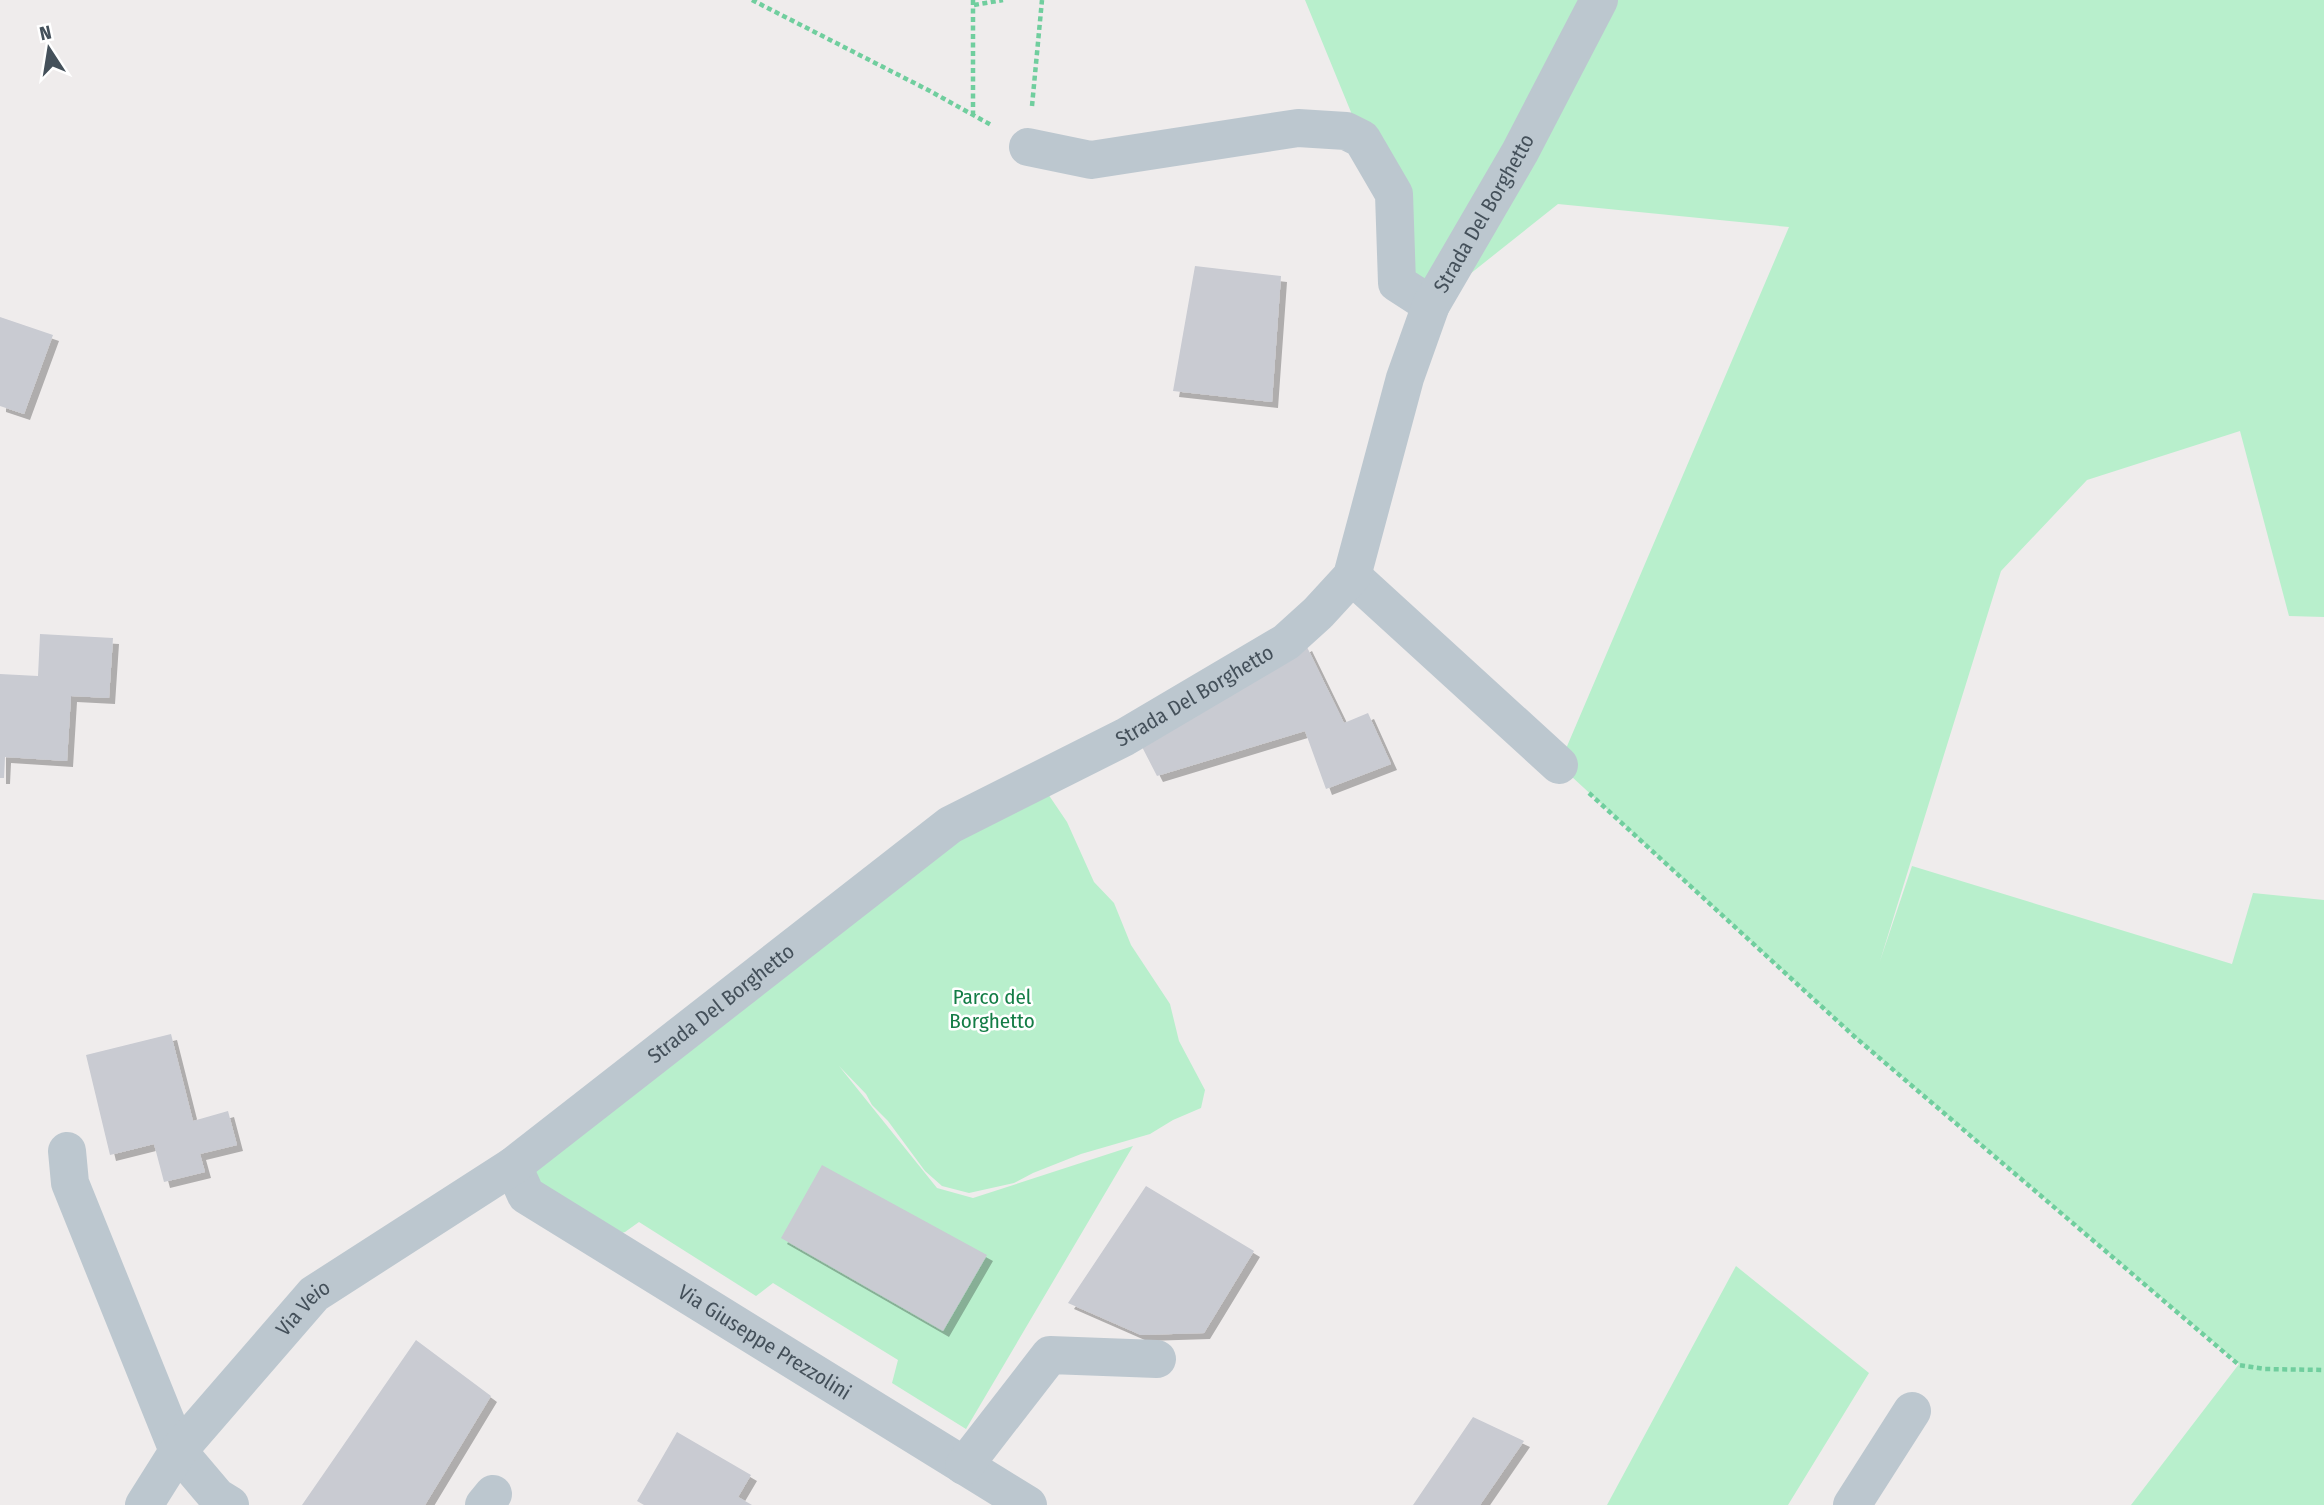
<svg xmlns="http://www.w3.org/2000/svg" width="2324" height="1505" font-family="'Fira Sans Condensed',sans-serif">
	<defs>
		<filter id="shadow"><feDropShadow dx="6" dy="6" stdDeviation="0" flood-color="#0004"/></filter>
	</defs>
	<rect width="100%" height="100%" fill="#efecec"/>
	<path fill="#b8efcc" d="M1305,0h1019v617l-35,-1 -49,-185 -153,49 -86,91 -121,390 32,-95 320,98 21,-71 71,7v605h-193l108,-141 -383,-326 -297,-273 230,-538 -231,-23 -127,101 -34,-22 -35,-144z
		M1046,791l21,31 27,60 20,21 17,42 39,59 9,37 26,49 -4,18 -28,12 -23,14 -69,20 -48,19 -19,10 -45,10 -27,-7 -17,-15 -37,-50 -16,-16 -6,-11 -27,-28 98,122 36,10 160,-52 -167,283 -74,-46 6,-23 -125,-77 -17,13 -117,-74 -14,10 -19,6 -54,-35 -26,-35 430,-327z
		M1736,1266l133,107 -81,132h-181z"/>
	<path fill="#c9cbd2" filter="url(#shadow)" d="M1195,266l86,10 -9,126 -99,-11z
		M0,317l53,18 -29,79 -24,-8z
		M40,634l73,4 -4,60 -38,-2 -4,65 -62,-4 -1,21h-4v-104l38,2z
		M1306,645l38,78 24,-10 23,51 -65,25 -21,-58 -148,45 -17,-33z
		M171,1034l22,87 35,-10 9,34 -37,9 5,18 -41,10 -10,-38 -44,11 -24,-100z
		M822,1165l165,90 -44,76 -162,-93z
		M1146,1186l108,65 -50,82 -63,2 -73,-32z
		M416,1340l75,56 -66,109h-123z
		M1473,1417l51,24 -44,64h-67z
		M677,1432l74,43 -13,22 14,8h-108l-7,-4z"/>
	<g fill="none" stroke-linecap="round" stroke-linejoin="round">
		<path stroke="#70ce9e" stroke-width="4.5" stroke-dasharray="5 3.5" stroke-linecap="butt" d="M752,0l178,91 63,35
			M973,0v115
			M974,5l29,-5
			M1032,106l10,-106
			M1589,793l267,245 383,327 26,4 59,1"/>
		<g stroke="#bcc7cf" stroke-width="38">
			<path d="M1028,147l63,13 207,-32 48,3 16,8 32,55 3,89 34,22"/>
			<path d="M1352,576l207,189"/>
			<path d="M67,1151l3,32 108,268 39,46 13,8"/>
			<path id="s1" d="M513,1166l13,29 502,310"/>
			<path d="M964,1466l86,-111 107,4"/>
			<path id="s2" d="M144,1505l34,-54 136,-157 199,-128 437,-341 175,-88 161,-95 32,-29 34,-37 53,-198 26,-73 89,-153 79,-152"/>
			<path d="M484,1505l9,-11"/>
			<path d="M1852,1505l60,-94"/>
		</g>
	</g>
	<g text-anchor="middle" stroke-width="5" stroke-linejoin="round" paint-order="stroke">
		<g font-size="21" fill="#44505a" stroke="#fff">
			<text dy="7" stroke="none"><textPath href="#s2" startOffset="1927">Strada Del Borghetto</textPath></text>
			<text dy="7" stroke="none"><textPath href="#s2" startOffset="1339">Strada Del Borghetto</textPath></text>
			<text dy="7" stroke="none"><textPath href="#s2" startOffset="772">Strada Del Borghetto</textPath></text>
			<text dy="7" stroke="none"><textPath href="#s2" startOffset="254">Via Veio</textPath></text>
			<text dy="7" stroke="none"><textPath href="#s1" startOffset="312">Via Giuseppe Prezzolini</textPath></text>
		</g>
		<g font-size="21" fill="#147d46" stroke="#fff">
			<text x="992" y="1004">Parco del<tspan x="992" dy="24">Borghetto</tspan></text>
		</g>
	</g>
	<g transform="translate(49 49) rotate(348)" stroke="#ffffff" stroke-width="5" paint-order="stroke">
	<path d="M0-5L12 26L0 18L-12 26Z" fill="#44505a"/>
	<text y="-10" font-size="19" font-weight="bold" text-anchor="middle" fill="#44505a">N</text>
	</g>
</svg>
